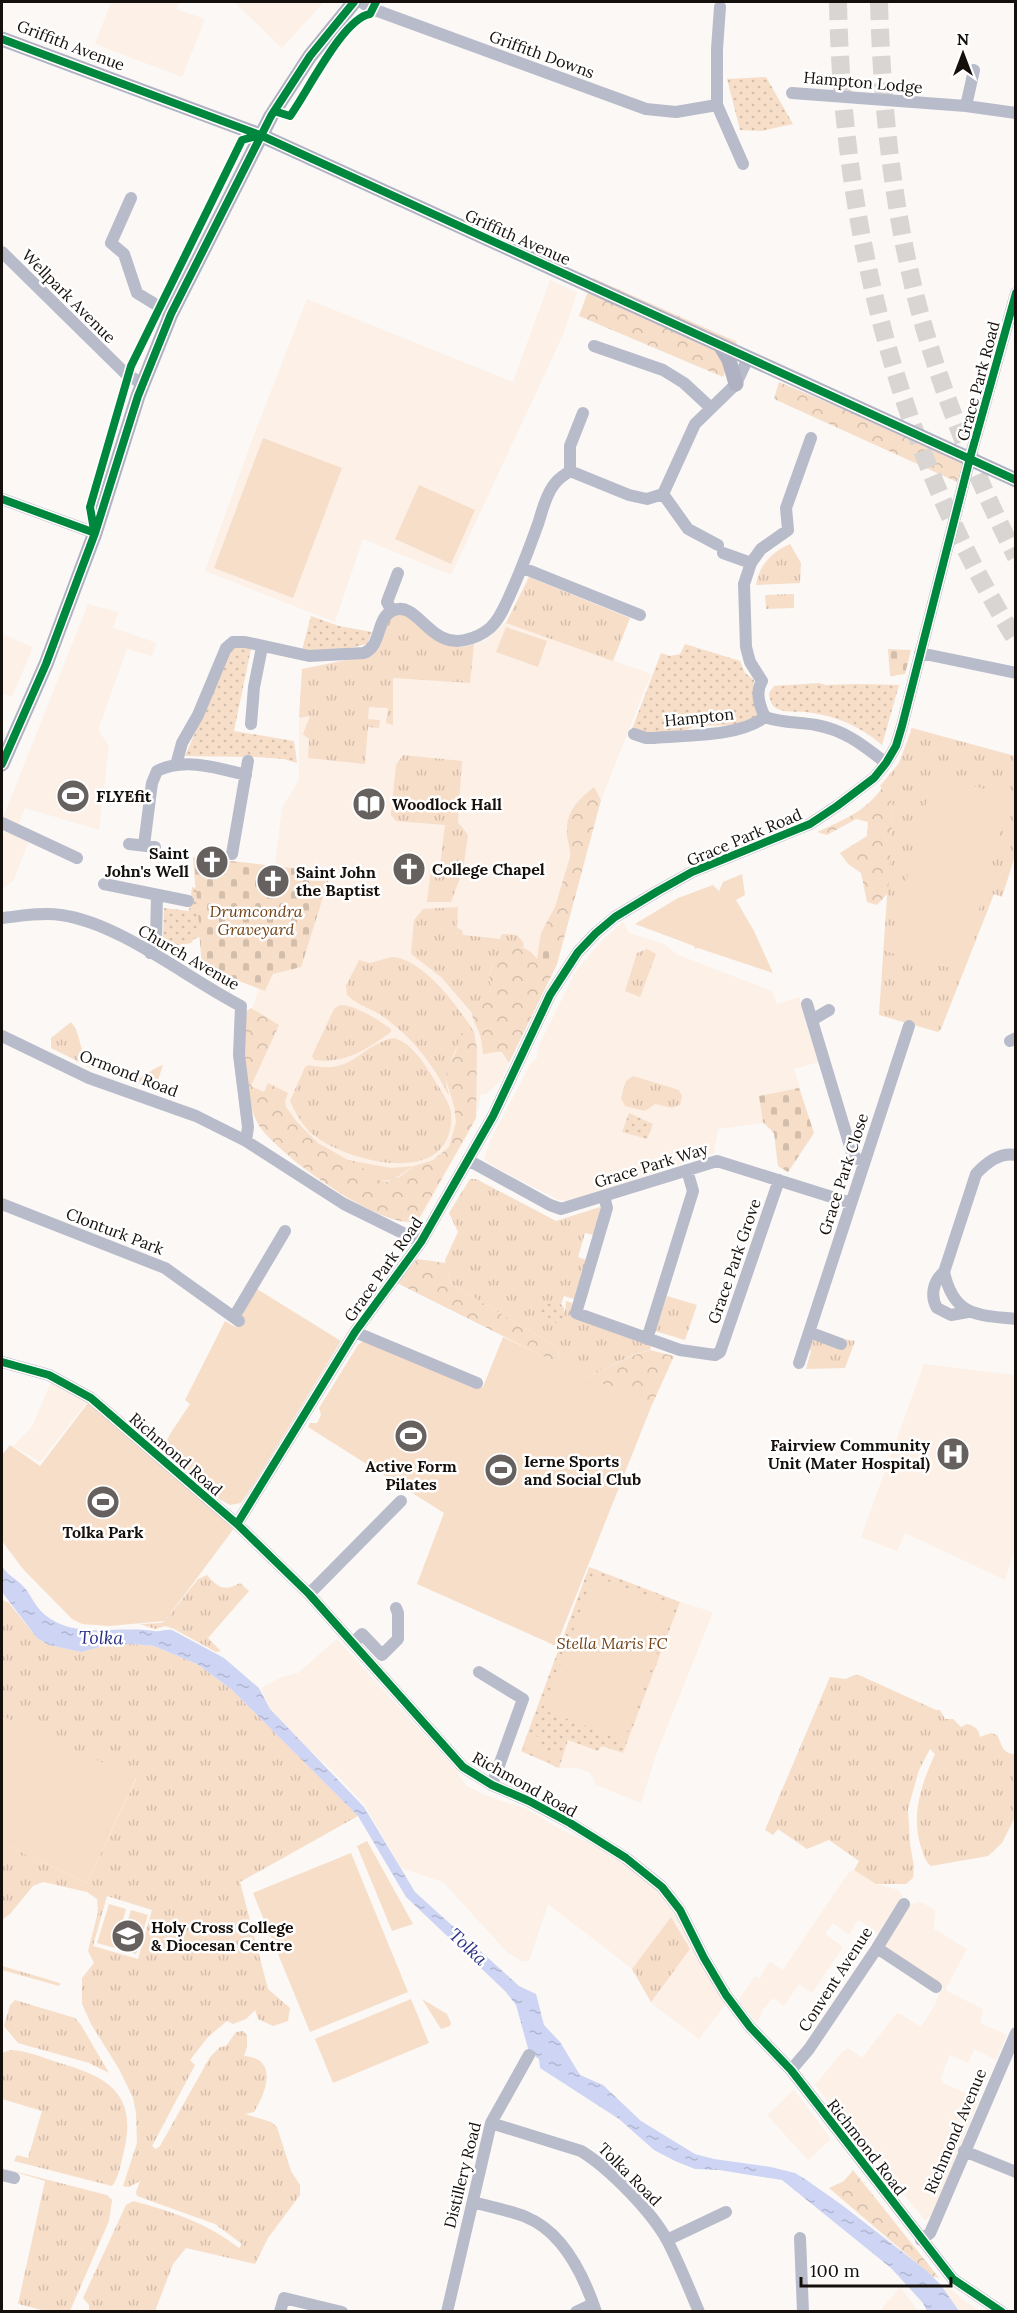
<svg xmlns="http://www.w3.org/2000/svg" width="1017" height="2313" font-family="Lora,serif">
	<defs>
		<pattern id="grass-tufts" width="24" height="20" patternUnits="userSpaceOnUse" patternTransform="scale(1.5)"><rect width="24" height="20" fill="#f7dec9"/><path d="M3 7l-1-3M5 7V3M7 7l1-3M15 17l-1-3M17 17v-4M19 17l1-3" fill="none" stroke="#d3bdab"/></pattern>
		<pattern id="forest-crowns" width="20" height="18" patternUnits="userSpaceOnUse" patternTransform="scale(1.5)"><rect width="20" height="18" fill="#f7dec9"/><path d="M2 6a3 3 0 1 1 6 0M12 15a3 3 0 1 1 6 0" fill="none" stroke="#d3bdab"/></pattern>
		<pattern id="cemetery-stones" width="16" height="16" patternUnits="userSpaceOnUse" patternTransform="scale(1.5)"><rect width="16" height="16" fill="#f7dec9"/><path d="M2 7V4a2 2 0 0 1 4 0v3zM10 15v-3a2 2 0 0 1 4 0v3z" fill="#d3bdab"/></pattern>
		<pattern id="park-dots" width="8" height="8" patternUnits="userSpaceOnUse" patternTransform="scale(1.5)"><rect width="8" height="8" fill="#f7dec9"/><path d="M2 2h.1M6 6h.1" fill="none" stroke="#d3bdab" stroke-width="1.8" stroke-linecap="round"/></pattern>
		<pattern id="water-ripples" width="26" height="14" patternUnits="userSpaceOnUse" patternTransform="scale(1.5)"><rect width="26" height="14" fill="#ced5f4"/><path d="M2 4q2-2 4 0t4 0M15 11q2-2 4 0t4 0" fill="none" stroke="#b0b6d0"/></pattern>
	</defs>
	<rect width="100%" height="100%" fill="#fbf8f5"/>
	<path fill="#fcf0e7" d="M111,2h68l-3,7 29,10 -23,58 -87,-33z
		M234,2h90l-42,46z
		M550,280l27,12 -14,43 -112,240 -88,-36 -28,83 -130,-51 50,-139 52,-133 206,83z
		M88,604l30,8 -5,16 44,15 -5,13 -25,-7 -29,81 11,16 -10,84 -74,-22 -8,21 14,7 -18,45 -11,8v-69z
		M506,622l145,52 -50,126 -44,164 -57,117 -13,13h-6l-5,24 -7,14 -47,84 -9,7 -11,-1 -54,-23 -51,-35 -37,-37 -5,-10 -6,-24 -2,-82 6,-4 6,-19 6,3 65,-119 -55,-7 7,-57 17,-28v-54l3,-57 167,-23 15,-5z
		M2,634l31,13 -21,50 -10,-4z
		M623,922l6,11 35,11 14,11 94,36 5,13 22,-7 20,65 -25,7 20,64 -26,39 -10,-6 -4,-33 -11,-10 -45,6 -4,24 -143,48 -12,-1 -61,-31 -14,-10 8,-22 39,-74 6,-5 1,-11 37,-74 25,-31z
		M924,1364l91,11v173l-10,32 -100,-47 -8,18 -36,-14z
		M51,1382l36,20 -47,60 -27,-16 19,-19z
		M680,1602l33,10 -56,140 -16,51 -45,-18 -6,-12 -13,-5h-18l9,-28 30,11 4,-6 21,8z
		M337,1639l118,129 11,18 29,13 30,9 35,21 33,15 58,37 22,30 54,91 -28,37 -47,-35 -17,-33 -87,-67 -19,57h-8l-14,-9 -64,-70 -42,-14 -37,-64 -30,-32 -40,-36 -24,-27 -9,-21 21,-11 16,-4z
		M854,1870l22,14 23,6 7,15 15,-3 14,8 -1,19 33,20 -22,41 38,19 -3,14 27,12 -11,25 -22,-11 -6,14 -18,-8 -9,22 2,6 36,16 -46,115 -8,6 -110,-135 27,-33 6,-4 14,10 34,-44h5l20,13 14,-22 4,-12 5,-4 -64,-44 -2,-12 -18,-12 -4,1 -7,13 -16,-12 -8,11 18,13 -31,46 -13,-9 -15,22 -11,-8 -10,11 -6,14 -19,-22 17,-25 5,2 10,-17 13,9 66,-98z
		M794,2090l37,49 -23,21 -41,-45z
		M900,2287l18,24h-38z
		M948,2287l15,13 17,11h-20l-17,-20z"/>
	<path fill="url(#grass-tufts)" fill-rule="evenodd" d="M790,544l11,19 -1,20 -44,2c3,-20 16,-33 34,-41z
		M529,577l101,41 -17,43 -107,-38z
		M794,594v14l-28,1 -1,-14z
		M395,615h11c20,17 39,40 68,29l-4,39 -77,-5v47l-7,-2 2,-15 -19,-1 -1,12 12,1 -1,8 -11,-1 -3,37 -57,-6 1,-19 -6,-5 7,-18 -11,2 3,-49 69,-14 18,-35z
		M912,728l103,28v100l-13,41 -8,-3 -53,135 -3,3 -59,-17 14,-207 -2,-9 -11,-13 19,-23z
		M403,755l59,6 -4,61 10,13 -5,35 -12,32h-24l4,-33 9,-3 5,-41 -49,-4 -5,-6 5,-50z
		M458,907l-1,21 5,2 1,5 37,4 2,-5 15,1 6,7 1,5c-18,-1 -34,12 -35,31 0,3 2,6 2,9 -1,10 -16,15 -19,26l-31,-36 -30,-23 3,-34 9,-11z
		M647,949l9,5 -16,43 -15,-6 12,-38z
		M392,957c31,1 67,51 82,75l-8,-2c-6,8 -21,41 -20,51 0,5 2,9 3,15 -16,-32 -39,-62 -70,-82 -10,-6 -23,-10 -32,-19l-1,-9 13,-26 11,3z
		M340,1005c16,0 38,15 51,24v3c-25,18 -46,32 -77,28l-2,-4 22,-47z
		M71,1022c12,14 7,34 22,47l-42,-21v-10z
		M393,1038c17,3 30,24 39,38 6,10 14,21 18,32 3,10 1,22 -3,31 -20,45 -111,18 -137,-7 -9,-9 -15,-20 -20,-31l15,-34 4,-2c45,10 48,-18 84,-27z
		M163,1065l-8,24 -27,-8c15,-1 22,-12 35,-16z
		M633,1076l46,14 3,6 -2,9 -8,3 -17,-4 -10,7 -20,-5 -4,-8 5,-17z
		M348,1160l43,8 23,-2c-13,7 -19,17 -35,14 -8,-10 -21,-12 -31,-20z
		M470,1179h6l80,42 44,-14 2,6 -8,22 -9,-2 -7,24 8,3 -12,39 -10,-3 -3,8 -2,-2 6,10 1,-11 6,2 -1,7 81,34 -2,6 -17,5 -45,22 63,30 -23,46 -72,193 -9,-5 21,-273 -9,-4 -1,-16 -107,-64 -6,-24 13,-28 -9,-19z
		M667,1296l30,9 -12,35 -30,-9z
		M814,1339l6,1 21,10 4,-11 10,2 -10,27 -39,1 5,-18 -2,-4z
		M207,1575c12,14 18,16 33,8l9,8 -41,47 13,13 -5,1 -42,-23 -9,-3 -10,3 -15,-5 21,-1 4,-2 33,-42z
		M2,1600l7,3 28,35 12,7 32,7 26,-7 25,-1 22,2 43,18 34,25 127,127 -118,66 28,107 22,19 -2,13 -15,5 -15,-7 -3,-9 -9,9 -13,5 -6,-3 -19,16 -18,23 5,5 -43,81 4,3 4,-3 50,-89 10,-10 6,-1 10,-14 7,-1 4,4v12l-3,9c35,2 22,37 10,56l-9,2 26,8 6,5 14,44 9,14v10l-32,43 -13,26 -69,-16 -13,16 -18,47h-66v-6l-6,-7 43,-93 7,-4c38,10 74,22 106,47l3,-4 -27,-20 -78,-28 -1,-4 4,-11 -11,6 -6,-1 14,-43 -1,-30 -3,-15 -14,-29 -28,-45 -9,-20v-26l12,-15 -6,-12 10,-39 -1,-13 -10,-7 -44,-10 -10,4 -23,28 -8,6v-77l85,40 49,-104 -134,-63zM107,1896l45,14 -14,49 -45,-13z
		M855,1675h4l77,35h4l5,9h8l8,8 6,-3c8,2 12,5 13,13l11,-4 6,2c5,9 5,19 18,19v63l-13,26 -14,13 -57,10c-5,-4 -7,-9 -9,-16 -12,-33 -1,-65 13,-96l-5,-5 -11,21 -11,39 2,35 4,23 -1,11 -7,6h-30l-22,-14 5,-9 -30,-21 -22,9 -29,-20 -5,6 -8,-5 65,-153 15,2z
		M671,1917l19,32 -39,53 -19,-33z
		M2,1966l58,17 -1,3 -57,-16z
		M15,2000l60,18 6,7 28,48 -20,-10 -71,-20 -14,-17 6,-21z
		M11,2050c16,1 31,7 45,12 50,14 82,30 68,89 -3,11 -5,27 -12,35l-98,-25 3,-6 11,3 14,-47 -40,-12v-46z
		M2,2168l97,25 8,2 5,5 -3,21 -39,90h-24l-28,-7 27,-123z"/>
	<path fill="url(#forest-crowns)" d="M593,278l144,64 -14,35 -144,-61z
		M779,382l185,78 -7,22 -183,-83z
		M594,787l7,13 -44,164 -48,99 -7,-11c-7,-1 -12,2 -19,2 -1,-6 -1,-13 -3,-19 -2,-7 -8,-15 -8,-22 -1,-12 18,-15 19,-26 0,-5 -3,-9 -1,-14 6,-25 31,-37 47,-14l19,-12 -17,-2 2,-12 14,-26 15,-50c1,-9 -3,-15 -3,-24 -1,-22 11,-33 27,-46z
		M882,788l9,11 2,9 -5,85 -11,12 -10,-3 -6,-29 -13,-9 -8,-11 27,-17 1,-14 -12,-3 -29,16 -10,-3c25,-11 49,-21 65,-44z
		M251,1008l28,17 -28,61 13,6 4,-9 20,10 -3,8 1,6 11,15 21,21 57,32 4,5 9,2 4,-4h6l16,-12 19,-6 16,-13 7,-25 -2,-16 -8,-26 1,-11 8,-15 6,-20 5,-4 8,2 3,18 -1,68 -58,102c-30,15 -144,-68 -160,-96 -14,-26 -17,-84 -11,-113z
		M417,1259l29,4 5,21 107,64 1,16 -162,-81z
		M650,1350l24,6 -23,51 -63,-30 44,-21z
		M853,2170l86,108 -7,-2 -103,-88 15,-7z"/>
	<path fill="url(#cemetery-stones)" d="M888,649l23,1 -6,24 -15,2z
		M193,857l138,15 -30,95 -28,7 -8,17 -63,-24z
		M539,945l17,2 -2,14 -17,-2z
		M799,1088l15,45 -26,39 -10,-6 -4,-33 -11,-11 -4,-26z"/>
	<path fill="url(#park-dots)" d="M766,77l27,47 -32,7 -21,-1 -13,-51z
		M311,616l28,10 33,6 -5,12c-22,6 -43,7 -65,6z
		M685,644l55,17 5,12 9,7 -1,21 4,13 -1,4 -19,7 -43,1 -7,4 -37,4 -18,-5 29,-76 9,3 10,-2z
		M236,645l15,4 -17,82 60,10 3,22 -13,-4 -28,-2 -71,-1 45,-104z
		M819,683l7,2 30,-1 43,1 -17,60c-22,-19 -47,-30 -77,-33 -9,-1 -19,1 -27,-3 -7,-3 -8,-9 -9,-16l5,-7z
		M192,887l4,1 4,49 -6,2 -3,4 -12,2 -13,-2 -3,-5 1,-30 25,3z
		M629,1113l24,11 -6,15 -25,-7z
		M559,1302l5,6v14l-8,1 -16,-12v-4l3,-3z
		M589,1567l91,35 -57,151 -21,-7 -4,5 -30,-11 -9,28 -38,-17z"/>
	<path fill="#f7dec9" d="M263,438l79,30 -49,130 -79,-30z
		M419,485l56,25 -24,54 -56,-25z
		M506,627l41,14 -9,26 -42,-15z
		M933,776l76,19 -46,176 -75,-19z
		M742,874l3,21 -9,5 18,31 19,42 -75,-25 -3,1 -1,-3 -59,-22 43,-26 35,-13 6,6 4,-9z
		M257,1289l84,52 -87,143 -13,19 -11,2 -11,-6 -56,-50 7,-15 20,-30 -5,-4 40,-79 10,6z
		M503,1337l148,70 -95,239 -139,-62 27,-71 -136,-86 2,-4h7l4,-8 -2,-7 39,-63 6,-5 119,47z
		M88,1403l147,124 -70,94 -56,5 -27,-2 -10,-5 -49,-50 -21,-28v-86l8,-10 30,21z
		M594,1576l81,30 -51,134 -81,-30z
		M2,1716l134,62 -49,105 -85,-40z
		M529,1734l10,3 -2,9 25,10 -4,9 -34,-15z
		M367,1841l46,83 -21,7 -35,-85z
		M351,1853l57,139 -98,40 -57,-139z
		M109,1904l17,5 -11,39 -18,-5z
		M131,1910l17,5 -12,39 -17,-5z
		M411,1999l18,44 -96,40 -18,-44z
		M422,1999l25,15 4,9 -1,3 -9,3z"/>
	<path fill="url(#water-ripples)" d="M2,1566c5,9 13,12 20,19 9,9 13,22 23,30 31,25 72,10 109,16 6,1 11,-2 18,-1l52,28 35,30 11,21 94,98 51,85 104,94 17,8 8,31 16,17 20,33 23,10 38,36 54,33 19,5 57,8 24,6 10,6 37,26 85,66 14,14 18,26h-32l-4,-8 -32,-35 -109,-88 -63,-10 -24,-1 -20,-8 -21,-11 -35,-31 -79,-51 -1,-9 -10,-7 -13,-47 -11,-14 -99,-94 -48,-81 -127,-127 -34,-25 -43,-18 -22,-2 -25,1 -26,7 -32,-7 -12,-7 -35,-46z"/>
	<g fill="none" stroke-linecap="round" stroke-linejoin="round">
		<path stroke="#d9d5d2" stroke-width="18" stroke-dasharray="18 9" stroke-linecap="butt" d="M838,2c4,224 59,446 178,638
			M879,2c3,111 15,224 47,332 23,77 54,151 90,223"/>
		<path stroke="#b8bbca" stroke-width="12" d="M361,2l14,8 271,99 30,3 41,-7
			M720,7l-3,42v56l26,59
			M974,70l-8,36 50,7
			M792,93l174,13
			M131,198l-20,45 13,11 13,39 34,21
			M2,252l124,122 17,10
			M594,346l69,24 21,13 27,25
			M570,471v-25l13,-33
			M2,499l93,34
			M718,545l-30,-16 -25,-35 32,-70 41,-40 12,-26
			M723,553l28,10
			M523,568l117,47
			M392,611l-5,-9 11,-29
			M920,653l96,20
			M765,717c-6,-12 -10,-25 -3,-36l-12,-19 -4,-15 -2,-63 7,-21 10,-14 27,-19 -2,-22 25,-70
			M251,724l3,-37 8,-40
			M634,734l12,4h8c34,-3 84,-1 111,-21 17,6 34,5 51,8 29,5 48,21 70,38
			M176,765l6,-22 16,-28 28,-67 7,-6h12l64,14 55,-3c19,-8 11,-36 30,-43 24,-9 35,38 71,30 9,-2 18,-6 25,-12 9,-8 14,-20 19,-31 11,-24 20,-48 29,-73 4,-12 7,-27 15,-38 4,-7 11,-11 17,-15l59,24 18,4 16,-5
			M2,823l75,35
			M129,844l26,3
			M144,845l8,-62 5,-12c27,-14 61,-3 89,4
			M232,854l16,-93
			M104,884l84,17
			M2,918c19,-2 40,-6 59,-3 59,8 127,64 180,91l-2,49 9,72 -2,14 98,63 77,38
			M150,953l6,-13 1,-45
			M807,1004l45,149 5,6 7,2
			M812,1020l17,-10
			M2,1036l87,42 107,38 50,25
			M1010,1041l6,-3
			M1016,1155c-17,-3 -30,8 -40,19l-32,98c10,45 34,43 72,47
			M468,1160l82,45 11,4 156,-48 134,42
			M604,1196l3,12 -31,105 104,37 35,5 5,-3 59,-172
			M2,1204l163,64 74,53
			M944,1272c-11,9 -14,24 -7,36l14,7 17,-3
			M234,1317l51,-86
			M355,1332l122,51
			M809,1332l32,12
			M647,1339l46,-148 -6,-21
			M2,1362l47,13 42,23 146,126 72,70 154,173 29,18 37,16 41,22 56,35 36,29 18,23 24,48 22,37 24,32 41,43 162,209 49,33
			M799,1363l110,-337
			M237,1524l118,-192 66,-90 72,-126 57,-121 28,-43 18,-19 19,-16 43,-26 34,-19 118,-48 27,-18 37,-28 12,-15 10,-17 6,-20 68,-268 46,-165
			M309,1594l92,-93
			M353,1643l9,-9 20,21 16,-16v-26l-2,-5
			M479,1672l44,27 -31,86
			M877,1948l59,39
			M791,2070l18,-21 68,-101 27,-44
			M491,2123l90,28c28,17 70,60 86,89 12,23 22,48 32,72
			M964,2151l52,21
			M2,2175l12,3
			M473,2202c17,5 36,8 53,15 37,15 58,59 70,95
			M800,2238l3,74
			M667,2240l59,-28
			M921,2240l9,-7 4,-9 82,-191
			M280,2312l4,-14 58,14
			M447,2312l44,-189 38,-68
			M576,2312l17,-8"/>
		<path stroke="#b0b2c3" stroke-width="15" d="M2,39l258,96 756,345
			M720,345l9,15 7,24
			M2,764l44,-100 25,-67 24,-64 43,-137 33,-82 100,-198 39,-60 44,-54"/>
		<defs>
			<path id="cycleway" d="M2,39l258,96 756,345
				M274,111l16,5c17,-23 53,-98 80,-102l6,-12
				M2,499l93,34
				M94,530l-4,-23 41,-141 111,-226 18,-5
				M2,764l44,-100 25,-67 24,-64 43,-137 33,-82 100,-198 39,-60 44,-54
				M2,1362l47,13 42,23 146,126 72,70 154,173 29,18 37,16 41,22 56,35 36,29 18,23 24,48 22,37 24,32 41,43 162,209 49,33
				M237,1524l118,-192 66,-90 72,-126 57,-121 28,-43 18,-19 19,-16 43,-26 34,-19 118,-48 27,-18 37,-28 12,-15 10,-17 6,-20 68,-268 46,-165"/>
		</defs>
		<use href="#cycleway" stroke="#fff" stroke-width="11"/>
		<use href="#cycleway" stroke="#00873e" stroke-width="8"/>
	</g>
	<defs>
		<symbol id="stadium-disc" viewBox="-11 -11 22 22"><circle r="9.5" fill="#66615e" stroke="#fff"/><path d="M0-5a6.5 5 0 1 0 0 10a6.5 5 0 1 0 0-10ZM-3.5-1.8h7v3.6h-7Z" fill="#fff"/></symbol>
		<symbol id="library-disc" viewBox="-11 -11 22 22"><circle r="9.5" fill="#66615e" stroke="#fff"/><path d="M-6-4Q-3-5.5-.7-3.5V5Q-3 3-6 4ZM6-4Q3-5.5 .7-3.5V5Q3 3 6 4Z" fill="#fff"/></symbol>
		<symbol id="church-disc" viewBox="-11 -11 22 22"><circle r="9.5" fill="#66615e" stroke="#fff"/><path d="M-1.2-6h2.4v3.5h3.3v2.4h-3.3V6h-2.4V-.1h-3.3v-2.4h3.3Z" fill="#fff"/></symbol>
		<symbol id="hospital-disc" viewBox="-11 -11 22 22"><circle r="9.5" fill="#66615e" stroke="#fff"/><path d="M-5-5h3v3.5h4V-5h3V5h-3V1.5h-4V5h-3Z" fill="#fff"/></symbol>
		<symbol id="university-disc" viewBox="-11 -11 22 22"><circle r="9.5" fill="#66615e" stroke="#fff"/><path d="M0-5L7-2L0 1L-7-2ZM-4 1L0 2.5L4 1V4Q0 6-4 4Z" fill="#fff"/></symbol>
	</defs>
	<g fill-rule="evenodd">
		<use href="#stadium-disc" x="54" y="777" width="38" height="38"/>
		<use href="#library-disc" x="350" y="785" width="38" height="38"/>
		<use href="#church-disc" x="193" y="843" width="38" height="38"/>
		<use href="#church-disc" x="390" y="850" width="38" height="38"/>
		<use href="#church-disc" x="254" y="862" width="38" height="38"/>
		<use href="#stadium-disc" x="392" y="1417" width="38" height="38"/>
		<use href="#hospital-disc" x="934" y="1435" width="38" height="38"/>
		<use href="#stadium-disc" x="482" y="1451" width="38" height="38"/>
		<use href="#stadium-disc" x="84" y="1483" width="38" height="38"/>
		<use href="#university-disc" x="109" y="1917" width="38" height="38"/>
	</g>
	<g text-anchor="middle" stroke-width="5" stroke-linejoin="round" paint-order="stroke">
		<g font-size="16" fill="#16100c" stroke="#fff">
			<text transform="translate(71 45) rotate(21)" y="6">Griffith Avenue</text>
			<text transform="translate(542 54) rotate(20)" y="6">Griffith Downs</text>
			<text transform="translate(863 82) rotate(5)" y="6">Hampton Lodge</text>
			<text transform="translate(518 237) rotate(24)" y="6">Griffith Avenue</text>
			<text transform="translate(69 296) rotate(45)" y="6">Wellpark Avenue</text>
			<text transform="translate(978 381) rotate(-75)" y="6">Grace Park Road</text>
			<text transform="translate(699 717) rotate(-6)" y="6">Hampton</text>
			<text transform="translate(744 837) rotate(-23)" y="6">Grace Park Road</text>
			<text transform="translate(189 957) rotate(30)" y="6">Church Avenue</text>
			<text transform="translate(129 1073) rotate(21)" y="6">Ormond Road</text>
			<text transform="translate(651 1165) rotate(-17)" y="6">Grace Park Way</text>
			<text transform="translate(843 1174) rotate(-72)" y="6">Grace Park Close</text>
			<text transform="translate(115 1231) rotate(21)" y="6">Clonturk Park</text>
			<text transform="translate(734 1261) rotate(-71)" y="6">Grace Park Grove</text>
			<text transform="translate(383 1269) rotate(-55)" y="6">Grace Park Road</text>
			<text transform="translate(176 1454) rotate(41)" y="6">Richmond Road</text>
			<text transform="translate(525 1784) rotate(29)" y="6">Richmond Road</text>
			<text transform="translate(835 1979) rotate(-57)" y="6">Convent Avenue</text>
			<text transform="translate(955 2131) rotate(-67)" y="6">Richmond Avenue</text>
			<text transform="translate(867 2147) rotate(52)" y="6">Richmond Road</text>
			<text transform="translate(630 2174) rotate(45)" y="6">Tolka Road</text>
			<text transform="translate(462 2175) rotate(-76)" y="6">Distillery Road</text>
		</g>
		<g font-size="16" font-weight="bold" fill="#16100c" stroke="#fff" text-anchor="start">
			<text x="96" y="802">FLYEfit</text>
			<text x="392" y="810">Woodlock Hall</text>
			<text x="189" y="859" text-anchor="end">Saint<tspan x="189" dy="18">John's Well</tspan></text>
			<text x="432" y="875">College Chapel</text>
			<text x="296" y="878">Saint John<tspan x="296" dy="18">the Baptist</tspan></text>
			<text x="930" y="1451" text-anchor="end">Fairview Community<tspan x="930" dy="18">Unit (Mater Hospital)</tspan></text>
			<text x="524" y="1467">Ierne Sports<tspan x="524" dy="18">and Social Club</tspan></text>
			<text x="411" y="1472" text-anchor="middle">Active Form<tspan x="411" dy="18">Pilates</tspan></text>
			<text x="103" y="1538" text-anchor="middle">Tolka Park</text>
			<text x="151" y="1933">Holy Cross College<tspan x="151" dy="18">&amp; Diocesan Centre</tspan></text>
		</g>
		<g font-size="16" font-style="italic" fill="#704216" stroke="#fff">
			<text x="256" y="917">Drumcondra<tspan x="256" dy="18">Graveyard</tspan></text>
			<text x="612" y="1649">Stella Maris FC</text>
		</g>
		<g font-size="18" font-style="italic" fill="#292e84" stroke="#fff">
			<text transform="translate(101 1638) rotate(1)" y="6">Tolka</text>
			<text transform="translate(468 1947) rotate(43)" y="6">Tolka</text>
		</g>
	</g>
	<rect width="1017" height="2313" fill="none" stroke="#16100c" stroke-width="6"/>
	<g transform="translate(963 54)" stroke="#ffffff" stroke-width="4.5" paint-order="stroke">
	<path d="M0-4.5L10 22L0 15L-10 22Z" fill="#16100c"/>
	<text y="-9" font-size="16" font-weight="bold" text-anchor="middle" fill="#16100c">N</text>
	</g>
	<path d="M801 2277v9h150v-9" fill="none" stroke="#16100c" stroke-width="3"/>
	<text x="810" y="2277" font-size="18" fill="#16100c" stroke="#ffffff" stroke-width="4.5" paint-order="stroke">100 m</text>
</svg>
